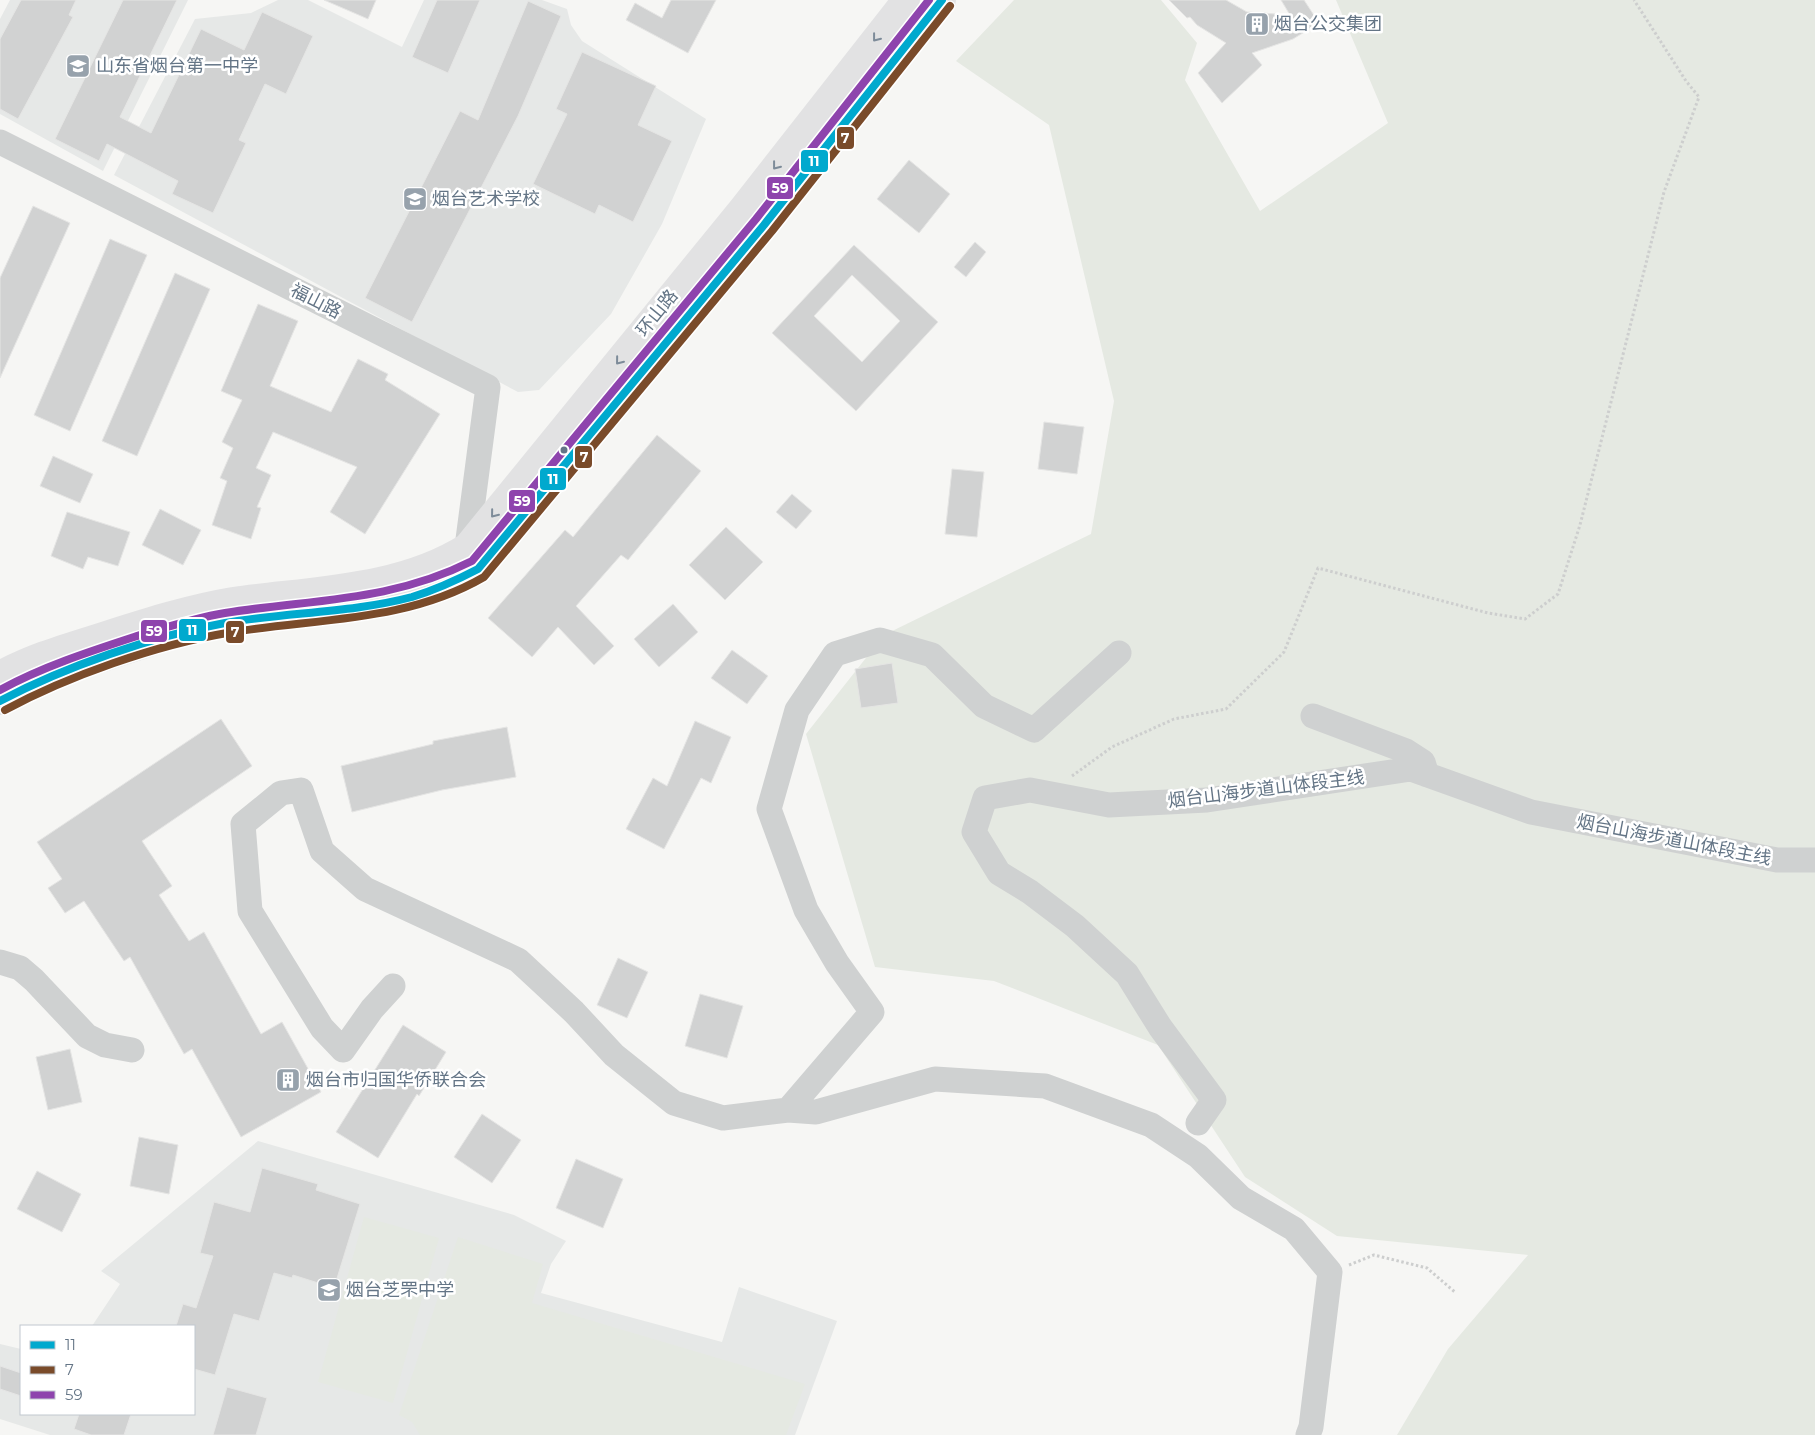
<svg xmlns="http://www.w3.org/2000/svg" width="1815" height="1435" font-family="Montserrat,'Noto Sans SC',sans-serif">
	<rect width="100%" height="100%" fill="#f6f6f4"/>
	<path fill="#e6e8e7" d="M10,0h178l-85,171 -103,-57v-95z
		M278,0h30l94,47 22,-47h118l25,9 4,16 11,16 124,78 -44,105 -51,90 -72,76 -21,2 -404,-217 81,-156 56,-6z
		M258,1141l256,74 52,26 -15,23 -10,29 181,49 17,-55 98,34 -42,114h-745l-50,-16v-75l21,5v65h173v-88h-102l28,-42 -19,-13z"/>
	<path fill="#e5e9e2" d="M1014,0h147l36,43 -12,37 75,131 128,-88 -52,-123h479v1435h-418l51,-86 80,-94 -191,-19 -92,-59 -87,-132 -164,-64 -119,-14 -69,-233 78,-99 207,-101 23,-133 -65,-276 -93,-64z
		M364,1217l75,21 -46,165 -75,-21z
		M458,1237l85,27 -11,39 273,81 -19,51h-366l-8,-13 -13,-7z"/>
	<path fill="#d1d2d2" stroke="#e5e5e4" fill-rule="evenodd" d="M21,0h55l-7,15 4,2 -55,102 -18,-10v-70z
		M123,0h54l-57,117 31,16 50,-104 43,21 18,-38 51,24 -27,58 -21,-10 -26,56 7,3 -33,70 -41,-19 6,-13 -71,-37 -8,17 -44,-22z
		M324,0h52l-8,19z
		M437,0h43l-32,73 -36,-16z
		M671,0h45l-28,53 -62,-33 9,-17 27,15z
		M1169,0h57l21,12 43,3 -9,-15h23l15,23 -26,16 -41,14 10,12 -40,38 -24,-30 28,-30 -29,-18 -7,-8 -3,1z
		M528,1l33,15 -43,100 -106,206 -47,-24 95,-187 18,9z
		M582,52l74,34 -18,39 34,16 -39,81 -34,-17 -4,9 -62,-30 34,-70 -11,-5z
		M909,160l41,34 -31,39 -42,-34z
		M33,206l37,17 -70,155v-100z
		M110,239l37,16 -77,176 -36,-16z
		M975,242l11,10 -20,25 -12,-10z
		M854,245l84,77 -82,89 -84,-78zM852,275l48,46 -38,41 -48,-46z
		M175,273l35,16 -73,167 -35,-15z
		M258,304l40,17 -28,65 61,26 27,-53 30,15 -3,6 55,34 -75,120 -35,-22 27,-45 -84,-35 -17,36 15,7 -14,32 4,1 -10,31 -39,-14 15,-44 -7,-3 13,-30 -11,-6 20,-42 -21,-9z
		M1044,422l40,5 -7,47 -39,-5z
		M657,435l44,36 -73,89 -7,-5 -45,51 38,40 -20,19 -36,-38 -26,30 -44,-39 77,-88 8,7z
		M53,456l40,18 -13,29 -40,-17z
		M952,469l32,3 -7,65 -32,-3z
		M792,494l20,17 -16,18 -20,-17z
		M160,509l41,21 -18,35 -41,-20z
		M67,512l63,20 -12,34 -30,-9 -5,12 -32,-13z
		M726,527l37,35 -38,38 -36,-35z
		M673,604l25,28 -39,35 -25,-28z
		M732,650l36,26 -21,28 -36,-26z
		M892,663l6,40 -37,5 -6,-39z
		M221,719l31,47 -110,75 30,45 -13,9 30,46 15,-9 57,102 21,-12 39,70 -80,45 -49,-88 -8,5 -54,-97 -6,4 -40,-60 -19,12 -17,-25 14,-9 -25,-37z
		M695,721l36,16 -20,46 -10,-5 -37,71 -38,-20 27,-51 14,8z
		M507,727l9,50 -74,13 -90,22 -11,-46 92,-22v-3z
		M618,958l30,14 -21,46 -30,-13z
		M700,994l43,12 -16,52 -42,-12z
		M403,1025l43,27 -27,44 -2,-2 -39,64 -42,-26z
		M70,1049l12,53 -34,8 -12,-53z
		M482,1114l39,26 -29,43 -38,-26z
		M139,1137l39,8 -9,49 -39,-8z
		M576,1159l47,20 -20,49 -47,-20z
		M262,1168l56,16 -2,6 44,14 -26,84 -41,-13 -1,3 -18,-5 -15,48 -25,-7 -19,61 -21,-6v-43h-18l7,-22 13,4 17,-52 -13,-3 14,-51 36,10z
		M37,1171l44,23 -19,38 -45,-23z
		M0,1366l21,7v23l-21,-7z
		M227,1387l40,11 -11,37h-43z
		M79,1414h52l-7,21h-33l-17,-6z"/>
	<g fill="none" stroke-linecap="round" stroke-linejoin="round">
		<path stroke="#cdcece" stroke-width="3" stroke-dasharray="2.5 2.5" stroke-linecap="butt" d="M1072,776l40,-29 62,-28 52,-10 58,-57 34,-84 170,45 37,6 33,-25 22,-69 84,-333 35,-95 -13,-16 -52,-81
			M1349,1265l25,-10 53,13 29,25"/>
		<path stroke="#cfd1d1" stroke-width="25" d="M0,142l488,245 -21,160
			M1313,716l93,35 17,11 4,13
			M0,962l20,6 14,12 53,56 18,9 27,5
			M393,986l-21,23 -29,41 -21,-22 -72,-117 -7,-87 38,-31 20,-3 21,61 43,38 153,71 56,52 40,43 60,48 49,15 65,-8 28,2 119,-33 110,7 106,39 47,31 43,42 53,31 36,43 -19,155 -3,8
			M788,1110l84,-98 -35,-49 -31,-53 -37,-101 28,-99 38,-56 45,-14 52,15 52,51 50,24 85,-77
			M1198,1123l16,-23 -54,-73 -33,-53 -52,-48 -45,-34 -31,-19 -25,-41 11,-34 45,-8 79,15 98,-5 204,-31 120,43 246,48h38"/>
		<path stroke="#e2e2e3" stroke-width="28" d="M0,675c34,-19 72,-29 109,-41 41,-13 82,-26 124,-33 78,-11 166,-11 234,-54l276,-339 163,-208
			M0,701c41,-23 85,-37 130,-52 20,-6 41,-14 61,-19 90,-22 208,-11 287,-61l286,-344 178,-225"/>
		<defs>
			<path id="bus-1" d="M0,701c64,-34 153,-65 225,-78 62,-11 126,-10 187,-26 23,-7 45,-17 66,-28l286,-344 178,-225"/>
			<path id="bus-2" d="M5,710c63,-34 151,-65 222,-77 87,-15 178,-10 257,-56l288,-346 178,-225"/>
			<path id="bus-3" d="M0,690c42,-23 88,-38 134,-53 30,-9 60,-19 91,-24 87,-14 166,-11 247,-52l284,-342 173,-219"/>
		</defs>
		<use href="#bus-1" stroke="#fff" stroke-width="11"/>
		<use href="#bus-2" stroke="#fff" stroke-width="11"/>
		<use href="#bus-3" stroke="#fff" stroke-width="11"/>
		<use href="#bus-1" stroke="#00a9ce" stroke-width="8"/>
		<use href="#bus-2" stroke="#7a4b2a" stroke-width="8"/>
		<use href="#bus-3" stroke="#8e44ad" stroke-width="8"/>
	</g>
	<defs><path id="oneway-chevron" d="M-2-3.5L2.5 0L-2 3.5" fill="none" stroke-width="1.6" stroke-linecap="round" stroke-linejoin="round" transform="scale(1.25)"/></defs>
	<g stroke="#7d8b99">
		<use href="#oneway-chevron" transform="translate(876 38) rotate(128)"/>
		<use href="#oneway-chevron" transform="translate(776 166) rotate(128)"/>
		<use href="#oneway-chevron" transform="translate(619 361) rotate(129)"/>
		<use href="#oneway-chevron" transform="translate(494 514) rotate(129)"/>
	</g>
	<defs>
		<symbol id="building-square" viewBox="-11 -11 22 22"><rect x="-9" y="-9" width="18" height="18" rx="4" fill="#97a2ac" stroke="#fff"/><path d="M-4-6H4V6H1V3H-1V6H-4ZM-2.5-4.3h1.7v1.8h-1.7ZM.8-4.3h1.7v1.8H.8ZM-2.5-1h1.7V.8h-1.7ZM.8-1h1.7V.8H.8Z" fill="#fff"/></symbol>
		<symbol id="school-square" viewBox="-11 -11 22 22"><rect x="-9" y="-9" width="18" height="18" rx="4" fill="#97a2ac" stroke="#fff"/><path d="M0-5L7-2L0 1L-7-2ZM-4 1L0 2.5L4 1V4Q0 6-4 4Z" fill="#fff"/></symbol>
	</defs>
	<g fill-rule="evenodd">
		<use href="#building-square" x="1243" y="10" width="28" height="28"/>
		<use href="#school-square" x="64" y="52" width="28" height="28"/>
		<use href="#school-square" x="401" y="185" width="28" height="28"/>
		<use href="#building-square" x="274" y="1066" width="28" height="28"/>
		<use href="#school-square" x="315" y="1276" width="28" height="28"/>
	</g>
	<circle fill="#647586" stroke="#fff" stroke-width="2" cx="564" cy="450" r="4.5"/>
	<g text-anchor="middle" stroke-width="5" stroke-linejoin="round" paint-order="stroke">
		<g font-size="18" fill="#647586" stroke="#fff" text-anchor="start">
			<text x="1274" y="30">烟台公交集团</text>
			<text x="96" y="72">山东省烟台第一中学</text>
			<text x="432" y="205">烟台艺术学校</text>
			<text x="306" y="1086">烟台市归国华侨联合会</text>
			<text x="346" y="1296">烟台芝罘中学</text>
		</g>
		<g font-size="18" fill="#647586" stroke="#fff">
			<text transform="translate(316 301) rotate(27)" y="6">福山路</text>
			<text transform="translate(657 313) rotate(-51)" y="6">环山路</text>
			<text transform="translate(1266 789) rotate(-7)" y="6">烟台山海步道山体段主线</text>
			<text transform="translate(1674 840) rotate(11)" y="6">烟台山海步道山体段主线</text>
		</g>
	</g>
	<g stroke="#fff" stroke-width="2">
		<rect x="836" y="126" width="19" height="24" rx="5" fill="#7a4b2a"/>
		<rect x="800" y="149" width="29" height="24" rx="5" fill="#00a9ce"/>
		<rect x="766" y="176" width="28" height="24" rx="5" fill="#8e44ad"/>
		<rect x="574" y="445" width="19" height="24" rx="5" fill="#7a4b2a"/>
		<rect x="539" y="467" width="28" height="24" rx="5" fill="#00a9ce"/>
		<rect x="508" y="489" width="28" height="24" rx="5" fill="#8e44ad"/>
		<rect x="178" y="618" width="29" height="24" rx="5" fill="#00a9ce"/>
		<rect x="140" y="619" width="28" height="24" rx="5" fill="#8e44ad"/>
		<rect x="225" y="620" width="20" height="24" rx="5" fill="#7a4b2a"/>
	</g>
	<g font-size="14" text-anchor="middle" font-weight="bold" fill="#fff">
		<text x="845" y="143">7</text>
		<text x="814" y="166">11</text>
		<text x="780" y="193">59</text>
		<text x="584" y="462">7</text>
		<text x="553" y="484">11</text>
		<text x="522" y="506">59</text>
		<text x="192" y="635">11</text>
		<text x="154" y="636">59</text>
		<text x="235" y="637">7</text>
	</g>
	<rect x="20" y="1325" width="175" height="90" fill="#ffffff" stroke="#c1c8cf"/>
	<rect x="30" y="1341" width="25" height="8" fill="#00a9ce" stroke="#c1c8cf"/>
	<text x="65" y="1350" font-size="15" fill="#647586">11</text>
	<rect x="30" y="1366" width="25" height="8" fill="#7a4b2a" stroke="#c1c8cf"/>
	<text x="65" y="1375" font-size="15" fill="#647586">7</text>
	<rect x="30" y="1391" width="25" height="8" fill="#8e44ad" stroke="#c1c8cf"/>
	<text x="65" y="1400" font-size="15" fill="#647586">59</text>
</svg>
